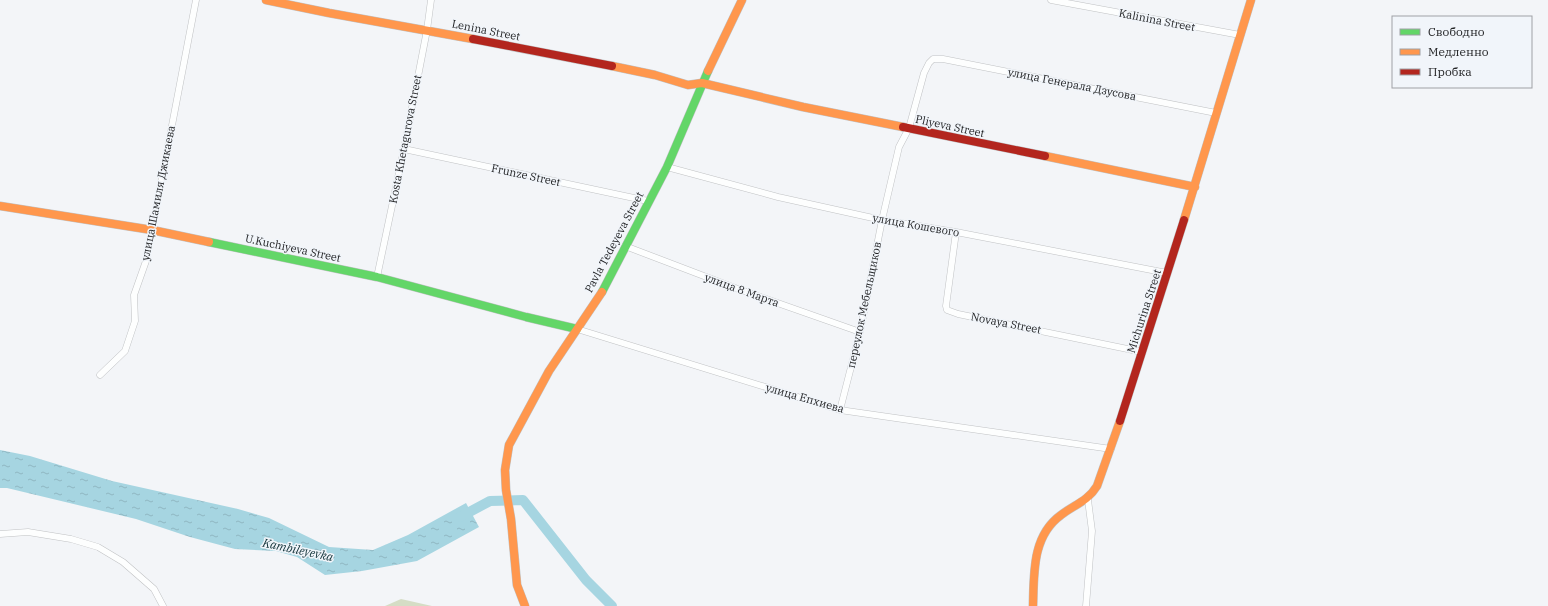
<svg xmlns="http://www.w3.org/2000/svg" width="1548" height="606" font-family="'IBM Plex Serif',serif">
	<defs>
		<pattern id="water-ripples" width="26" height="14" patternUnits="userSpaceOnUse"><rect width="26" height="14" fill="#a6d5e1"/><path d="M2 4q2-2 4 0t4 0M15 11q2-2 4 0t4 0" fill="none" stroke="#8fb7c1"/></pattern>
	</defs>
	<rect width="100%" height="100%" fill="#f3f5f8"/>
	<path fill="#d5ddc5" d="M401,599l31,7h-47z"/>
	<path fill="url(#water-ripples)" d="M0,450l30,6 82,25 126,28 31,9 60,29 44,3 35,-15 58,-32 13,24 -62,34 -55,10 -37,4 -28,-18 -21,-6 -41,-2 -45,-12 -54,-18 -129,-31h-7z"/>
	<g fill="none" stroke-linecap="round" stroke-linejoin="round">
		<path stroke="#a6d5e1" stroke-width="10" d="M460,517l30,-16 33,-1 63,80 26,26"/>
		<defs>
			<path id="street" d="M1051,0l189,35
				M404,149l244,52
				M667,167l111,30 104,23 74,12 211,41
				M956,232l-10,74 1,4 11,4 184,38
				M625,246l113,43 122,43
				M377,277l27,-128 23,-119 4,-30
				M577,329l263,81 271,39
				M100,375l25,-24 10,-30 -1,-26 12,-34 50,-261
				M840,410l20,-78 22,-112 17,-73 10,-19 15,-55 5,-10 4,-4h10l273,54
				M0,534l28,-2 43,7 27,8 25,15 31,27 9,17
				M1086,606l6,-75 -4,-31"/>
			<path id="fast" d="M209,242l168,35 149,40 51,12
				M602,292l65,-125 41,-96"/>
			<path id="slow" d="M266,0l63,13 144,26
				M612,66l43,9 33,10 14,-2 101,24 100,20
				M708,71l34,-71
				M1045,156l150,31
				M0,206l152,24 57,12
				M1184,220l67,-220
				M525,606l-8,-21 -6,-66 -5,-29 -1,-20 4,-25 40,-74 53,-79
				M1033,606c1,-33 -1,-70 28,-91 13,-10 27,-14 36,-29l23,-65"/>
			<path id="jam" d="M473,39l139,27
				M903,127l142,29
				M1120,421l64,-201"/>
		</defs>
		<use href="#street" stroke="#c0c2c4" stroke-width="7"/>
		<use href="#fast" stroke="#c0c2c4" stroke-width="9"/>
		<use href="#slow" stroke="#c0c2c4" stroke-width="9"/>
		<use href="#jam" stroke="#c0c2c4" stroke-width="9"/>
		<use href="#street" stroke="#fdfefe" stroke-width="6"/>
		<use href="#fast" stroke="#63d668" stroke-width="8"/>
		<use href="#slow" stroke="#ff974d" stroke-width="8"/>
		<use href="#jam" stroke="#b3261e" stroke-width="8"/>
	</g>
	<g text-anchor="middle" stroke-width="3" stroke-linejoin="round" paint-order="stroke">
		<g font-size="11" fill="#232426" stroke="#f1f5fa">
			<text transform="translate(1157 20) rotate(11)" y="4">Kalinina Street</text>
			<text transform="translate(486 30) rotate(11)" y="4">Lenina Street</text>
			<text transform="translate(1072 84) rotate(11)" y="4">улица Генерала Дзусова</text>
			<text transform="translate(950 126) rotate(12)" y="4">Pliyeva Street</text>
			<text transform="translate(405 139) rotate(-79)" y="4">Kosta Khetagurova Street</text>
			<text transform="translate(526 175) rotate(12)" y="4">Frunze Street</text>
			<text transform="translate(158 193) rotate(-79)" y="4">улица Шамиля Джикаева</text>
			<text transform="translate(916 225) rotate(10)" y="4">улица Кошевого</text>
			<text transform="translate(614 242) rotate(-62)" y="4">Pavla Tedeyeva Street</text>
			<text transform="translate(293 248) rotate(12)" y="4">U.Kuchiyeva Street</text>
			<text transform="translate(742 290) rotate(20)" y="4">улица 8 Марта</text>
			<text transform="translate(864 305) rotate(-78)" y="4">переулок Мебельщиков</text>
			<text transform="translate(1144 311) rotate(-72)" y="4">Michurina Street</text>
			<text transform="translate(1006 323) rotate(11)" y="4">Novaya Street</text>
			<text transform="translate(805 398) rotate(16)" y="4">улица Епхиева</text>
		</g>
		<g font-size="12" font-style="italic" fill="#0f3037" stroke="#f1f5fa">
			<text transform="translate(298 550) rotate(12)" y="4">Kambileyevka</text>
		</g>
	</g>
	<rect x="1392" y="16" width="140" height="72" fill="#f1f5fa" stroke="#9fa1a5"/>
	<rect x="1400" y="29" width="20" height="6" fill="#63d668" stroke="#9fa1a5"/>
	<text x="1428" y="36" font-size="12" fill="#232426">Свободно</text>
	<rect x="1400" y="49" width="20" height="6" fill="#ff974d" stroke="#9fa1a5"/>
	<text x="1428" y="56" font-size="12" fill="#232426">Медленно</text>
	<rect x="1400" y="69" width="20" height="6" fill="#b3261e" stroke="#9fa1a5"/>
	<text x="1428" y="76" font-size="12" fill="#232426">Пробка</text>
</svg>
